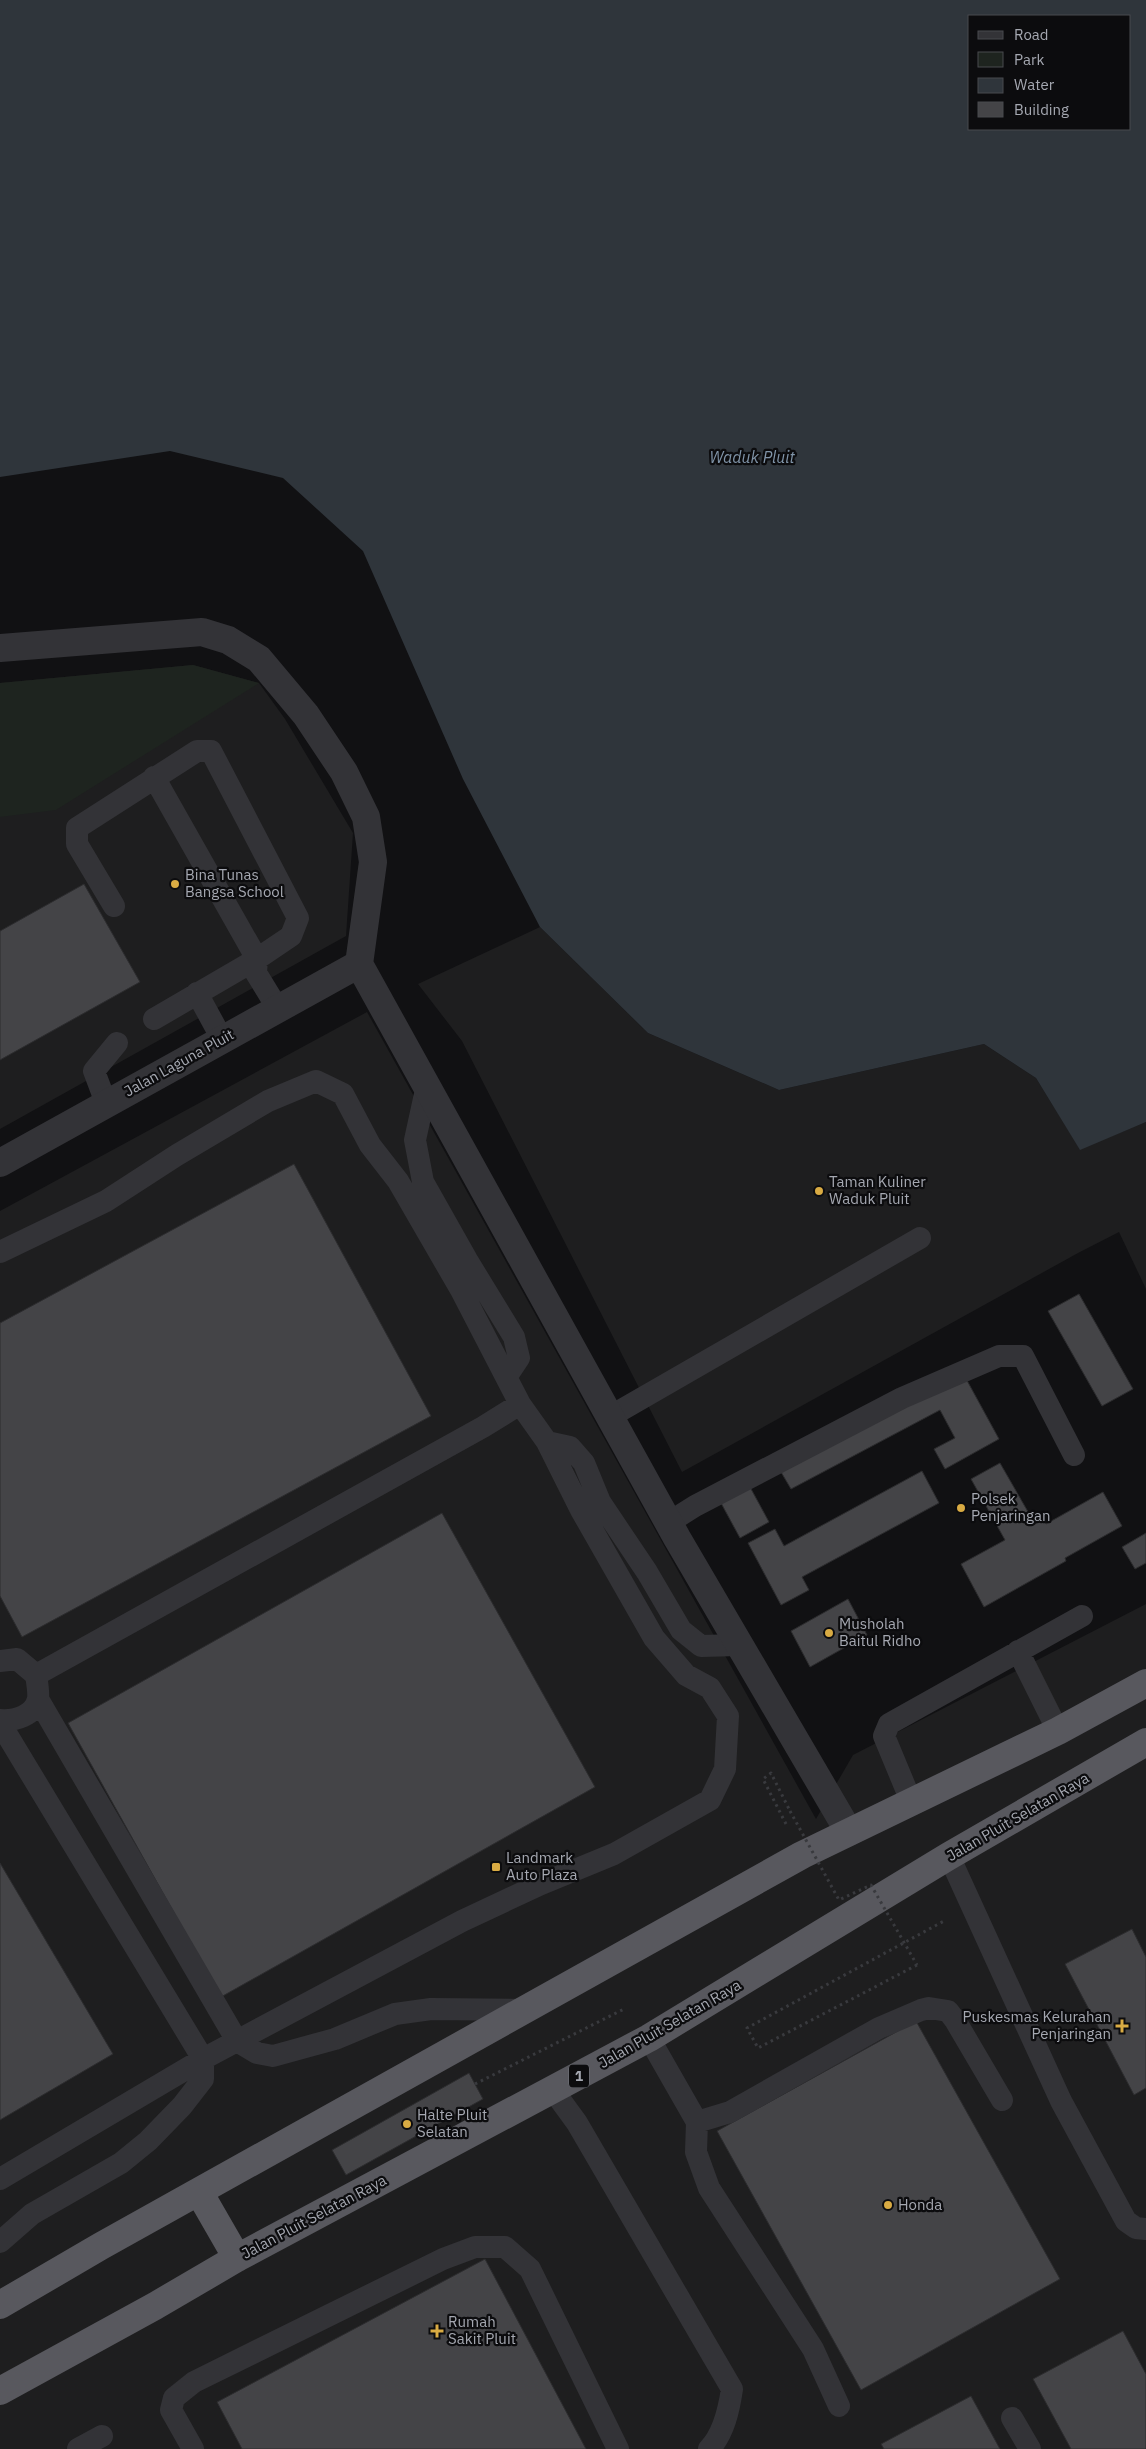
<svg xmlns="http://www.w3.org/2000/svg" width="1146" height="2449" font-family="'IBM Plex Sans',sans-serif">
	<rect width="100%" height="100%" fill="#111113"/>
	<path fill="#1e1e1f" d="M193,665l66,18 26,36 68,114 -7,103 -346,193v-446z
		M540,927l108,106 131,57 205,-46 52,34 44,71 66,-27v167l-27,-57 -41,21 -396,219 -220,-431 -44,-57z
		M367,1012l449,807 37,-64 293,-151v845h-1146v-1238z"/>
	<path fill="#1e241f" d="M193,665l66,18 -203,127 -56,7v-134z"/>
	<path fill="#2f353b" fill-rule="evenodd" d="M0,0h1146v1122l-66,28 -44,-72 -52,-34 -205,46 -131,-57 -108,-106 -77,-148 -100,-228 -80,-73 -113,-27 -170,26zM970,16h160v113h-160z"/>
	<path fill="#444447" stroke="#2c2c2e" d="M84,884l56,98 -140,78v-129z
		M294,1164l137,252 -409,221 -22,-41v-273z
		M1079,1294l54,95 -31,17 -54,-95z
		M964,1375l35,64 -54,30 -11,-20 21,-11 -15,-28 -149,79 -10,-17z
		M1000,1463l35,61 8,-5 3,5 57,-32 19,34 -57,32 1,3 -82,46 -23,-43 44,-24 -34,-61z
		M922,1471l17,32 -137,74 7,13 -28,15 -33,-62 27,-14 9,17z
		M750,1487l19,35 -29,16 -19,-35z
		M442,1513l153,274 -374,210 -153,-274z
		M1146,1533v30l-11,6 -13,-22z
		M848,1599l19,36 -57,32 -19,-36z
		M0,1863l113,191 -113,66z
		M1132,1929l14,28v131l-12,7 -69,-131z
		M916,2021l144,258 -199,111 -144,-259z
		M469,2073l14,26 -137,76 -14,-25z
		M485,2259l101,190h-344l-25,-47z
		M1123,2331l23,43v75h-75l-38,-70z
		M971,2396l29,53h-116l-3,-5z"/>
	<g fill="none" stroke-linecap="round" stroke-linejoin="round">
		<path stroke="#393a3e" stroke-width="3" stroke-dasharray="2.5 4" stroke-linecap="butt" d="M786,1824l-23,-45 8,-6 19,38
			M917,1965l-159,83 -11,-20 197,-107
			M475,2084l151,-76"/>
		<path stroke="#333337" stroke-width="22" d="M154,777l103,182 -1,14 22,36
			M114,906l-37,-62v-16l120,-77h14l87,167 -7,18 -34,23 -103,60
			M197,993l25,46
			M427,1085l-12,55 8,42 44,78 47,77 5,21 -12,18
			M106,1103l-12,-32 23,-28
			M0,1252l106,-51 71,-46 91,-54 48,-20 27,13 27,51 28,36 63,109 59,114 27,38 34,68 73,128 32,37 24,13 18,28 -3,53 -15,31 -96,54 -73,30 -79,37 -259,138 -203,120
			M611,1416l309,-178
			M547,1442l23,5 14,16 16,39 47,70 34,58 20,16 38,-1
			M668,1523l27,-17 207,-108 97,-42h24l51,99
			M1018,1651l40,80
			M0,1661l17,-2 19,16c1,7 3,17 2,24 -4,17 -23,22 -38,21
			M36,1675l447,-248 37,-23
			M38,1699l199,342 20,12 16,3 62,-17 60,-25 36,-5 95,1
			M0,1723l203,336v20l-21,27 -34,35 -27,22 -89,51 -32,28
			M911,1801l-27,-65 5,-12 193,-108
			M949,1856l112,245 65,120 10,7 10,1
			M649,2038l48,84 33,-10 149,-84 42,-18 8,-2 19,3 7,9 47,80
			M553,2090l24,33 155,266c-3,20 -8,45 -23,60
			M697,2122l-1,30 13,36 104,161 26,57
			M1012,2418l18,31
			M78,2449l24,-13
			M193,2449l-22,-39 3,-12 20,-16 249,-123 32,-12h30l25,22 88,180"/>
		<path stroke="#333337" stroke-width="28" d="M0,648l202,-16 26,8 31,19 47,56 38,57 22,45 7,45 -14,102 318,574 172,294
			M0,1163l359,-199"/>
		<path stroke="#58585e" stroke-width="28" d="M199,2192l38,66
			M0,2305l101,-59 701,-391 256,-124 88,-48
			M0,2391l155,-85 82,-48 412,-220 300,-182 197,-114"/>
		<path stroke="#393a3e" stroke-width="3" stroke-dasharray="2.5 4" stroke-linecap="butt" d="M790,1811l49,89 32,-15 46,80"/>
	</g>
	<g fill="#d9ab43" stroke="#0c0c0e" stroke-width="2">
		<circle cx="175" cy="884" r="5"/>
		<circle cx="819" cy="1191" r="5"/>
		<circle cx="961" cy="1508" r="5"/>
		<circle cx="829" cy="1633" r="5"/>
		<rect x="491" y="1862" width="10" height="10" rx="2.5"/>
		<path d="M1119.5 2018.5h5v5h5v5h-5v5h-5v-5h-5v-5h5z"/>
		<circle cx="407" cy="2124" r="5"/>
		<circle cx="888" cy="2205" r="5"/>
		<path d="M434.5 2323.5h5v5h5v5h-5v5h-5v-5h-5v-5h5z"/>
	</g>
	<g text-anchor="middle" stroke-width="4.5" stroke-linejoin="round" paint-order="stroke">
		<rect fill="#0c0c0e" stroke="#777980" stroke-width="1" x="569" y="2064.5" width="20" height="23" rx="4"/>
		<g font-size="14" font-weight="bold" fill="#a5a8b1">
			<text x="579" y="2081">1</text>
		</g>
		<g font-size="15" fill="#a5a8b1" stroke="#0c0c0e" text-anchor="start">
			<text x="185" y="880">Bina Tunas<tspan x="185" dy="17">Bangsa School</tspan></text>
			<text x="829" y="1187">Taman Kuliner<tspan x="829" dy="17">Waduk Pluit</tspan></text>
			<text x="971" y="1504">Polsek<tspan x="971" dy="17">Penjaringan</tspan></text>
			<text x="839" y="1629">Musholah<tspan x="839" dy="17">Baitul Ridho</tspan></text>
			<text x="506" y="1863">Landmark<tspan x="506" dy="17">Auto Plaza</tspan></text>
			<text x="1111" y="2022" text-anchor="end">Puskesmas Kelurahan<tspan x="1111" dy="17">Penjaringan</tspan></text>
			<text x="417" y="2120">Halte Pluit<tspan x="417" dy="17">Selatan</tspan></text>
			<text x="898" y="2210">Honda</text>
			<text x="448" y="2327">Rumah<tspan x="448" dy="17">Sakit Pluit</tspan></text>
		</g>
		<g font-size="15" fill="#a5a8b1" stroke="#0c0c0e">
			<text transform="translate(179 1063) rotate(-29)" y="5">Jalan Laguna Pluit</text>
			<text transform="translate(1018 1817) rotate(-30)" y="5">Jalan Pluit Selatan Raya</text>
			<text transform="translate(670 2024) rotate(-30)" y="5">Jalan Pluit Selatan Raya</text>
			<text transform="translate(314 2217) rotate(-28)" y="5">Jalan Pluit Selatan Raya</text>
		</g>
		<g font-size="16" font-style="italic" fill="#8094a8" stroke="#0c0c0e">
			<text x="752" y="463">Waduk Pluit</text>
		</g>
	</g>
	<rect x="968" y="15" width="162" height="115" fill="#0c0c0e" stroke="#494a4f"/>
	<rect x="978" y="31" width="25" height="8" fill="#333337" stroke="#494a4f"/>
	<text x="1014" y="40" font-size="15" fill="#a5a8b1">Road</text>
	<rect x="978" y="52" width="25" height="15" fill="#1e241f" stroke="#494a4f"/>
	<text x="1014" y="65" font-size="15" fill="#a5a8b1">Park</text>
	<rect x="978" y="78" width="25" height="15" fill="#2f353b" stroke="#494a4f"/>
	<text x="1014" y="90" font-size="15" fill="#a5a8b1">Water</text>
	<rect x="978" y="102" width="25" height="15" fill="#444447" stroke="#494a4f"/>
	<text x="1014" y="115" font-size="15" fill="#a5a8b1">Building</text>
</svg>
